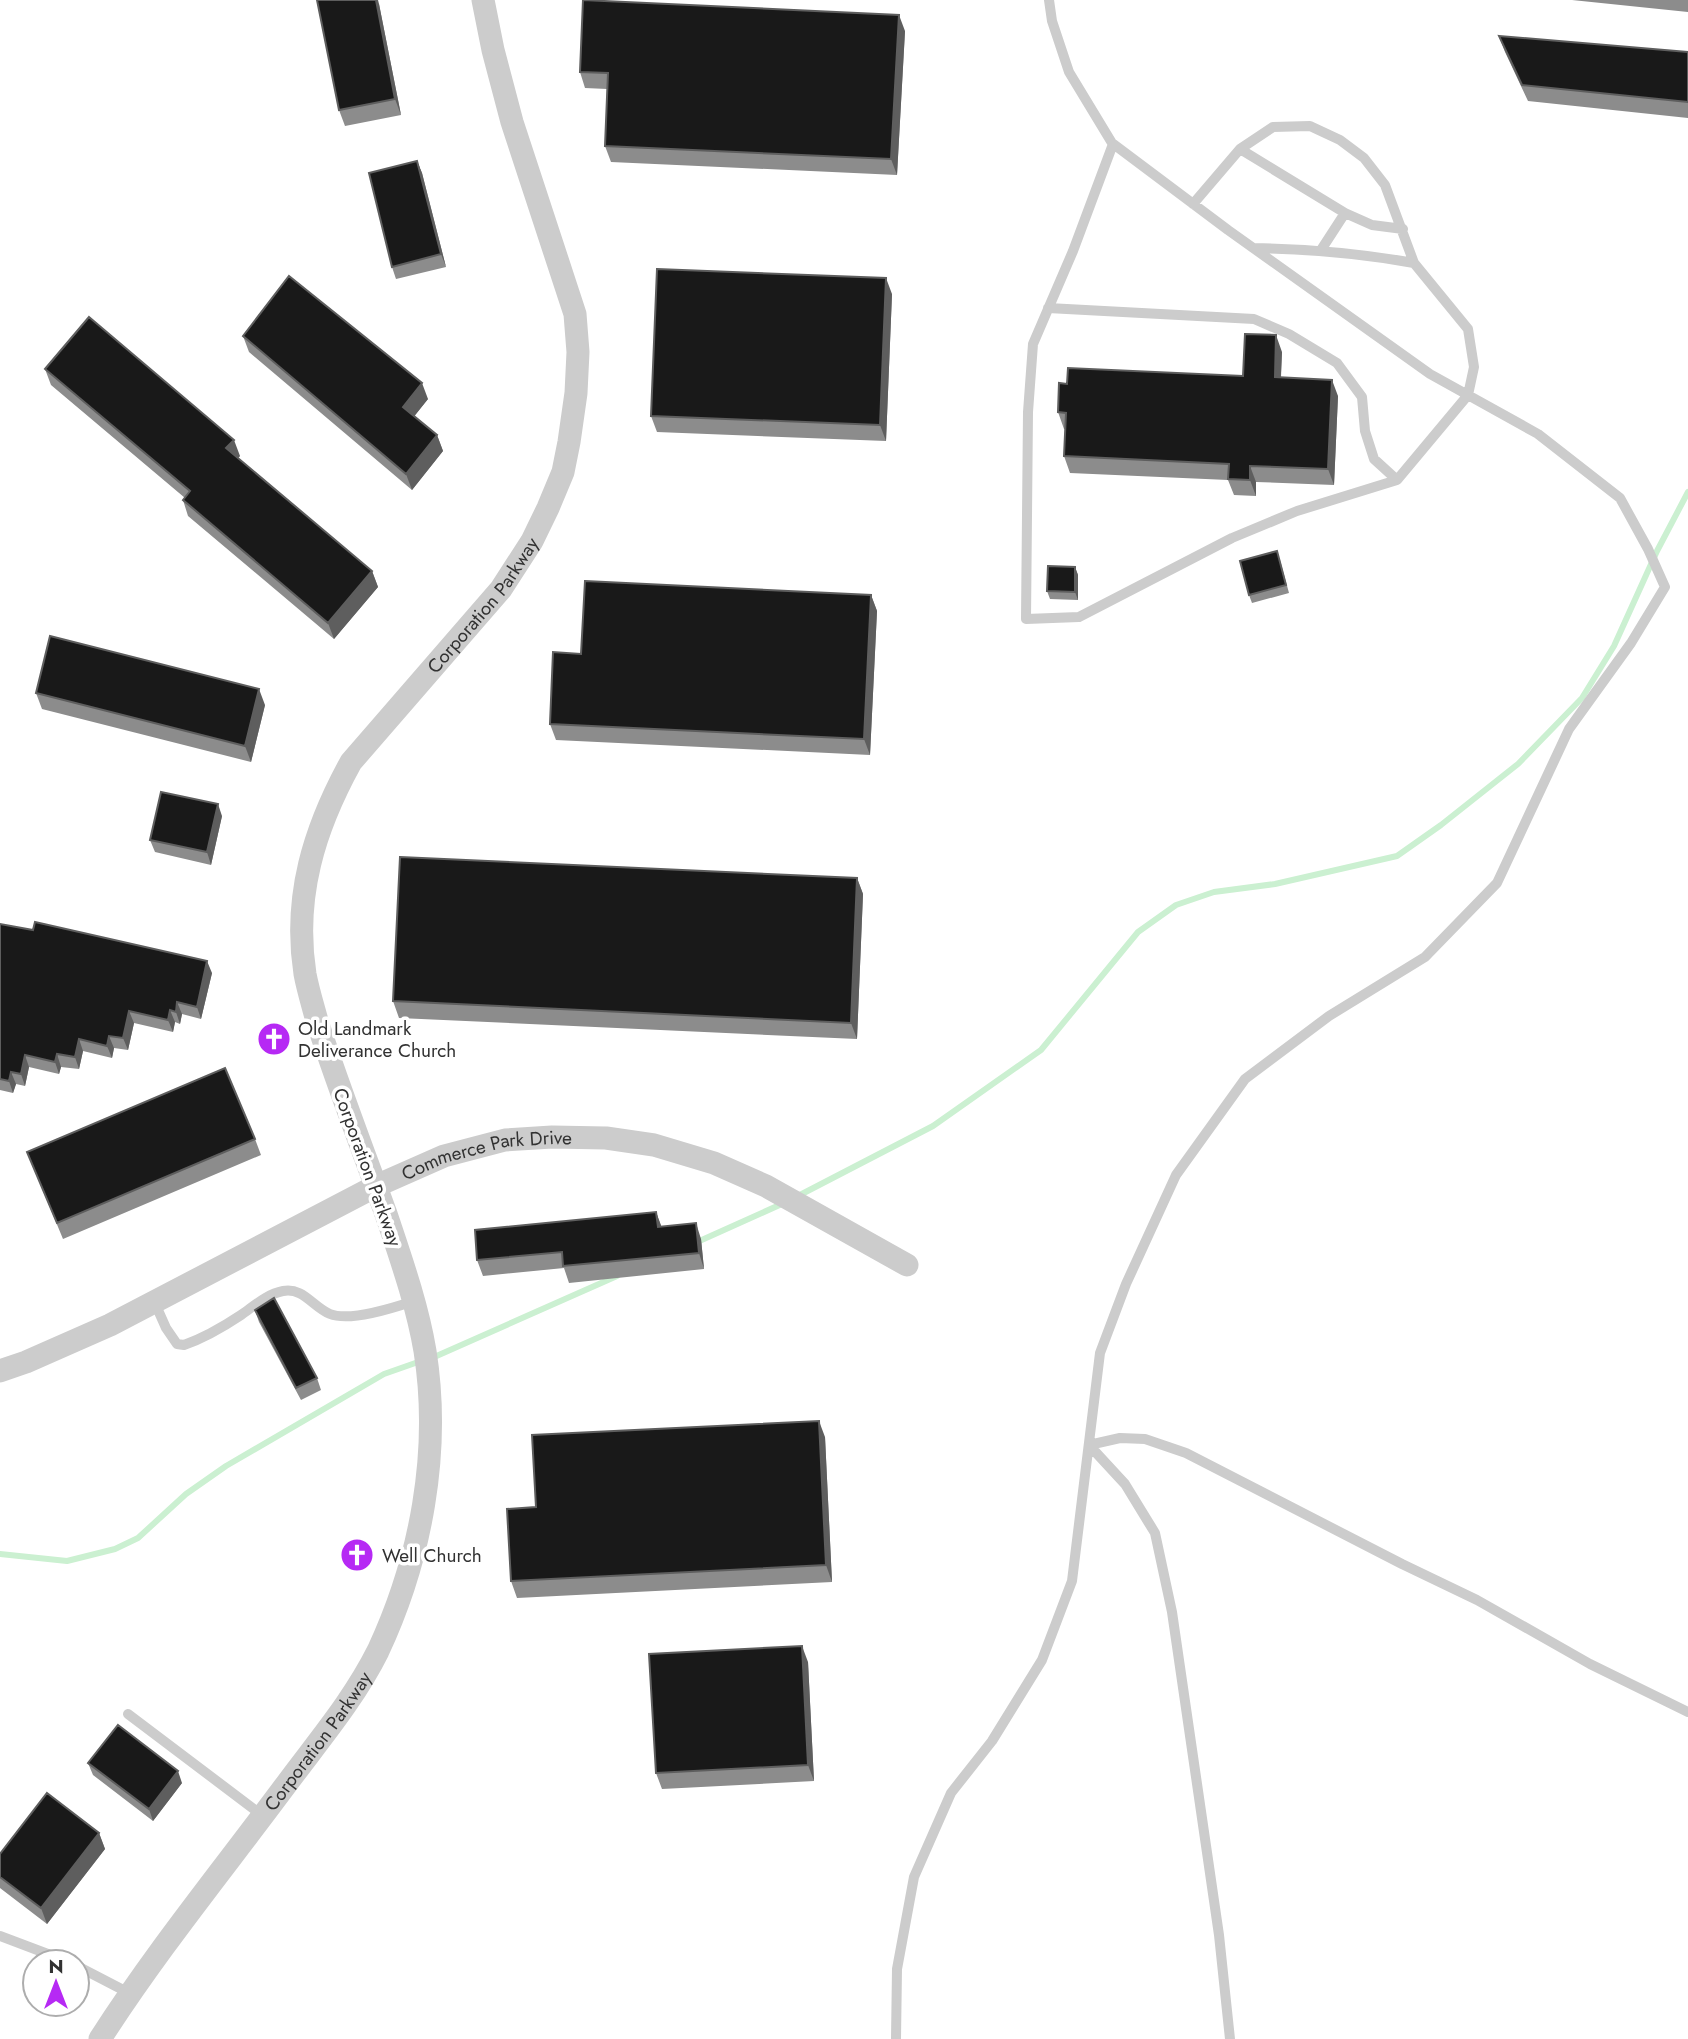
<svg xmlns="http://www.w3.org/2000/svg" width="1688" height="2039" font-family="Jost,sans-serif">
	<rect width="100%" height="100%" fill="#fff"/>
	<g fill="none" stroke-linecap="round" stroke-linejoin="round">
		<path stroke="#cbf0d1" stroke-width="6" d="M796,1197l137,-71 108,-76 97,-118 38,-27 38,-13 61,-8 122,-28 44,-31 77,-61 64,-66 32,-52 43,-95 31,-59
			M695,1243l89,-40
			M432,1358l185,-82
			M0,1554l67,7 48,-12 23,-11 48,-44 40,-28 158,-92 37,-13"/>
		<path stroke="#ccc" stroke-width="10" d="M1113,144l-40,107 -40,93 -5,68 -2,207 53,-2 153,-79 65,-27 100,-31
			M1240,149l105,64 27,12 31,4
			M1254,248c55,1 105,5 160,15
			M1321,250l24,-37
			M1048,308l206,11 35,15 48,29 25,34 3,34 9,28 23,21 71,-85 6,-28 -6,-38 -54,-66 -29,-78 -21,-27 -24,-18 -30,-14 -37,1 -33,22 -47,55
			M154,1301l12,27 11,16 7,1c20,-7 39,-18 57,-30 13,-9 26,-21 42,-24 20,-4 30,16 47,23 20,8 63,-6 84,-13
			M128,1714l135,102
			M0,1936l69,26
			M77,1966l54,28
			M896,2039l1,-70 17,-92 37,-84 41,-52 50,-81 30,-79 28,-228 26,-69 50,-109 69,-96 84,-63 96,-59 72,-74 72,-154 62,-86 34,-56 -17,-38 -28,-51 -82,-64 -108,-60 -202,-144 -116,-87 -43,-71 -17,-51 -3,-21
			M1230,2039l-11,-104 -47,-323 -17,-79 -30,-49 -36,-39 31,-7 25,1 41,14 216,111 75,36 113,64 98,48"/>
		<g stroke="#ccc" stroke-width="23">
			<path id="s1" d="M0,1371l26,-9 84,-37 266,-139 68,-30 61,-16 47,-3 54,1 48,7 60,18 52,23 141,79"/>
			<path id="s2" d="M100,2039c57,-89 125,-172 188,-257 32,-43 66,-83 90,-131 43,-92 63,-199 47,-300 -8,-47 -24,-92 -39,-137 -23,-64 -48,-128 -69,-193 -4,-15 -9,-31 -12,-47 -12,-77 9,-145 46,-212l150,-173 31,-48 16,-33 15,-36 6,-30 7,-49 2,-41 -3,-38 -63,-192 -19,-72 -10,-50"/>
		</g>
	</g>
	<path fill="#8c8c8c" d="M1572,0h116v12z
		M379,4l22,111 -56,11 -6,-16z
		M905,31l-8,144 -286,-13 -6,-16 2,-57 -22,-1 -5,-16z
		M1499,36l189,16v66l-160,-17 -23,-49z
		M417,161l5,12 24,94 -50,12 -4,-12z
		M892,294l-6,147 -229,-9 -6,-16z
		M243,336l185,63 -14,17 23,19 6,16 -31,39 -163,-138z
		M1282,352l-1,26 57,18 -4,89 -78,-3v14l-22,-1 -6,-15 -158,-7 -6,-17 1,-27h-1l-6,-17 9,-28 176,-8z
		M45,369l195,87 -2,2 134,113 6,16 -44,52 -146,-123 -5,-16 2,-2 -134,-113z
		M1280,560l9,33 -37,10 -3,-8z
		M1075,567l3,8v25l-28,-1 -3,-8z
		M871,595l6,16 -7,144 -314,-15 -6,-16 31,-70z
		M36,693l229,12 -14,57 -209,-53z
		M222,816l-11,49 -56,-13 -5,-12z
		M857,878l6,16 -6,145 -458,-21 -6,-17z
		M0,924l212,49 -11,46 -19,-5 -2,10 -5,-2 -2,10 -39,-9 -6,27 -14,-2 -2,10 -29,-7 -4,18 -18,-2 -2,7 -30,-7 -4,19 -9,-2 -3,9 -13,-3z
		M255,1139l6,16 -198,84 -36,-87z
		M656,1212l5,14 40,13 3,30 -135,14 -5,-15 -81,8 -6,-16z
		M255,1310l62,68 4,12 -20,10 -42,-78z
		M825,1437l7,145 -315,16 -6,-17 25,-74z
		M808,1662l6,119 -152,8 -6,-16z
		M88,1763l94,20 -29,38 -60,-46z
		M99,1833l6,16 -58,75 -47,-36v-34z"/>
	<path fill="#5e5e5e" d="M376,0h2l1,4 22,111 -6,-16z
		M899,15l6,16 -8,144 -6,-16z
		M417,161l5,12 24,94 -5,-13z
		M886,278l6,16 -6,147 -6,-16z
		M1276,335l6,17 -2,41 -5,-16z
		M1332,380l6,16 -4,89 -6,-16z
		M422,383l6,16 -19,24 -6,-16z
		M437,435l6,16 -31,39 -6,-16z
		M234,440l6,16 -8,8 -6,-16z
		M1250,466l6,16v14l-6,-16z
		M1075,567l3,8v25l-3,-8z
		M372,571l6,16 -44,52 -6,-16z
		M871,595l6,16 -7,144 -6,-16z
		M259,689l6,16 -14,57 -6,-16z
		M218,804l4,12 -11,49 -4,-13z
		M857,878l6,16 -6,145 -6,-16z
		M207,961l5,12 -11,46 -4,-12z
		M177,1002l5,12 -2,10 -4,-12z
		M170,1010l5,12 -2,10 -5,-12z
		M129,1011l5,12 -6,27 -5,-12z
		M109,1036l5,12 -2,10 -5,-12z
		M79,1039l4,12 -4,18 -4,-12z
		M57,1054l4,13 -2,7 -4,-12z
		M25,1055l4,12 -4,19 -4,-12z
		M11,1072l5,12 -3,9 -4,-12z
		M656,1212l6,16 -4,-1z
		M696,1223l5,16 3,30 -5,-16z
		M819,1421l6,16 7,145 -6,-17z
		M802,1646l6,16 6,119 -6,-16z
		M178,1771l4,12 -29,38 -4,-12z
		M99,1833l6,16 -58,75 -6,-16z"/>
	<path fill="#191919" stroke="#5e5e5e" stroke-width="2" d="M317,0h59l19,99 -56,11z
		M583,0l316,15 -8,144 -286,-13 3,-73 -28,-1z
		M1499,36l189,16v50l-166,-17z
		M417,161l24,93 -49,13 -23,-94z
		M657,269l229,9 -6,147 -229,-9z
		M289,276l133,107 -19,24 34,28 -31,39 -163,-138z
		M89,317l145,123 -8,8 146,123 -44,52 -145,-123 7,-9 -145,-122z
		M1245,334l31,1 -1,42 57,3 -4,89 -78,-3v14l-22,-1 1,-15 -165,-8 2,-43 -8,-1 1,-29 8,1 1,-16 175,8z
		M1277,551l9,34 -37,10 -9,-34z
		M1048,566l27,1v25l-28,-1z
		M585,581l286,14 -7,144 -314,-15 3,-72 28,2z
		M50,636l209,53 -14,57 -209,-53z
		M161,792l57,12 -11,48 -57,-12z
		M400,857l457,21 -6,145 -458,-22z
		M35,922l172,39 -10,46 -20,-5 -1,10 -6,-2 -2,10 -39,-9 -6,27 -14,-2 -2,10 -28,-7 -4,18 -18,-3 -2,8 -30,-7 -4,19 -10,-2 -2,9 -9,-2v-155l33,6z
		M225,1068l30,71 -198,84 -30,-71z
		M656,1212l2,15 38,-4 3,30 -136,13 -1,-14 -85,8 -2,-30z
		M274,1298l43,80 -21,10 -41,-78z
		M819,1421l7,144 -315,16 -4,-72 29,-2 -4,-72z
		M802,1646l6,119 -152,8 -7,-119z
		M118,1725l60,46 -29,38 -61,-46z
		M47,1793l52,40 -58,75 -41,-31v-23z"/>
	<defs>
		<symbol id="church-disc" viewBox="-11 -11 22 22"><circle r="9.5" fill="#b629f4" stroke="#fff"/><path d="M-1.2-6h2.4v3.5h3.3v2.4h-3.3V6h-2.4V-.1h-3.3v-2.4h3.3Z" fill="#fff"/></symbol>
	</defs>
	<g fill-rule="evenodd">
		<use href="#church-disc" x="255" y="1020" width="38" height="38"/>
		<use href="#church-disc" x="338" y="1536" width="38" height="38"/>
	</g>
	<g text-anchor="middle" stroke-width="7" stroke-linejoin="round" paint-order="stroke">
		<g font-size="19" fill="#323232" stroke="#fff">
			<text dy="7" stroke="none"><textPath href="#s2" startOffset="1608">Corporation Parkway</textPath></text>
			<text dy="7" stroke="none"><textPath href="#s1" startOffset="536">Commerce Park Drive</textPath></text>
			<text transform="translate(368 1167) rotate(70)" y="7">Corporation Parkway</text>
			<text dy="7" stroke="none"><textPath href="#s2" startOffset="369">Corporation Parkway</textPath></text>
		</g>
		<g font-size="19" fill="#323232" stroke="#fff" text-anchor="start">
			<text x="298" y="1035">Old Landmark<tspan x="298" dy="22">Deliverance Church</tspan></text>
			<text x="382" y="1562">Well Church</text>
		</g>
	</g>
	<g transform="translate(56 1983)"><circle r="33" fill="#ffffff" stroke="#adadad" stroke-width="2"/>
	<path d="M0-5L12 26L0 18L-12 26Z" fill="#b629f4"/>
	<text y="-10" font-size="19" font-weight="bold" text-anchor="middle" fill="#323232">N</text>
	</g>
</svg>
